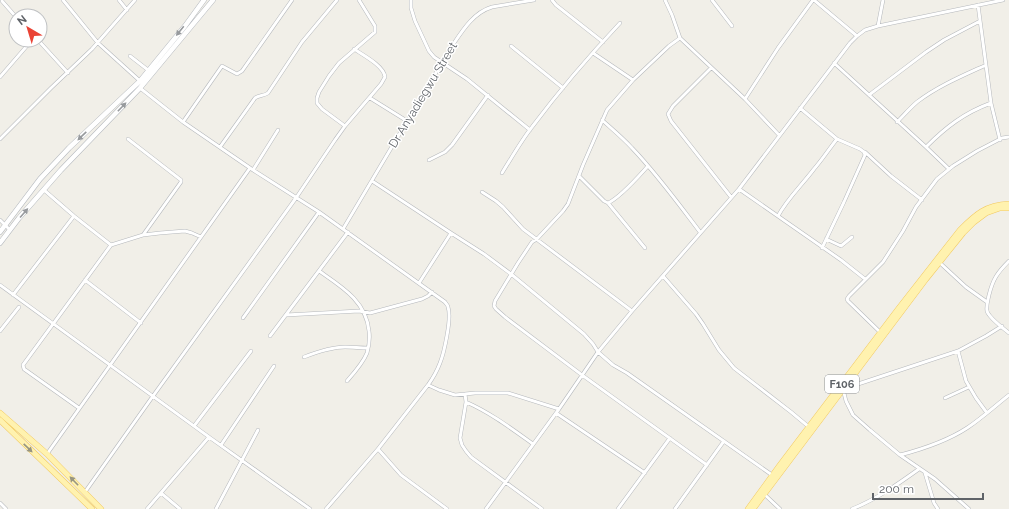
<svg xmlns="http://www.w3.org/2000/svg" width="1009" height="509" font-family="Raleway,sans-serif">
	<rect width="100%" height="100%" fill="#f1efe8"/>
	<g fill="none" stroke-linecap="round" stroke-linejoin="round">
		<defs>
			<path id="minor" d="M63,0l35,43 42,38
				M119,0l8,10
				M411,0v8l4,13 14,30 5,6 33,22 63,51
				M552,0l4,5 47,37
				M665,0l7,15 8,23 65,61 34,36
				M712,0l20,26
				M814,0l43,36
				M2,1l14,16
				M978,5l13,98 9,37
				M878,26l5,-26
				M680,38l-11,8 -36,34 -26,30 -24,55 -15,39 -5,7 -26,28 -5,3 -14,21 -23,38 -1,5 2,3 9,8 77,58 125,90
				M38,40l30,33
				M511,46l52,42
				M593,53l40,27
				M130,56l18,14
				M834,63l92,84 23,22
				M711,68l-38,38 -5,8 3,7 60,76
				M0,77l32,-37
				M140,88l43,34 70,48 66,42 126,90c1,2 3,3 3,5 4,11 -4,46 -8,56 -3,8 -7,15 -12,22l-50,64 23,26 46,34
				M869,95l57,-43 18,-12 36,-19
				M370,98l37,23
				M745,99l33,-51 35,-48
				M800,108l37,31
				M602,120c10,9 21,18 30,28 25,26 46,55 68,84
				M183,122l39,-56 15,8 5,-3 50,-71
				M897,122c7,-7 13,-14 20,-20 21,-16 45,-26 69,-37
				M345,126l-23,-17 -5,-6v-5l2,-6 10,-16 10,-13 36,-31v-6l-16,-26
				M0,139l51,-51 41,-39 43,-49
				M128,139l53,41v2l-38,53
				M220,147l35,-49c4,-3 9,-2 13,-5l34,-51 35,-42
				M926,147c20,-20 38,-34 65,-44
				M865,152l26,24 31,24
				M429,160l16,-8 7,-7 36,-50
				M253,170l25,-40
				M502,173c10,-16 19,-32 30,-46 27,-36 57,-71 88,-104
				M579,176l25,25 4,2c13,-6 30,-26 40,-37
				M372,181l79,52 33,21 27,20 73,60 9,10 5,8 15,13 14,8 145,102
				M739,189l102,71 24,19
				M44,190l30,26 37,29 32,-10 17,-2 25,-2 7,2 9,4
				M482,192l14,9 7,6 20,22 109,82
				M608,203l37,45
				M778,216c9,-17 24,-31 36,-47 8,-9 15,-20 23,-30l23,10 4,3 1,3 -21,47 -22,46
				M0,220l10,10
				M343,229l107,-180c11,-16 22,-36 42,-42l42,-7
				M826,239l15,7 11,-9
				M1009,261c-12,12 -16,18 -20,34 -1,5 -3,11 -2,16 2,7 16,17 22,22
				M940,263l26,24 21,15
				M319,271c23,16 47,30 50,60 1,7 0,15 -2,22 -4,10 -13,20 -20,28
				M663,276l33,38 7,10 16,26 15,18 57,44 18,15
				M85,280l56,43
				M419,283l32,-50
				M0,285l209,152 101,72
				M13,295l61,-79
				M286,315l73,-4 11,2 52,-14 6,-3 4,-4
				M243,318l76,-106
				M0,331l19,-24
				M881,333l-33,-32 -1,-2 2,-3 34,-34 20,-31 13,-24 21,-28 16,-13 24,-15 25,-13 7,-1
				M270,336l78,-104
				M958,351l8,30 10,17 11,15
				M304,357c13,-5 27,-10 41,-10 8,0 15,1 23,1
				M428,385l11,5 16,5 20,-2h33l51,16
				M465,394l1,8 -6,36 2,7 4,6 5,6 71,52
				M945,398l24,-11
				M466,402c25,11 46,27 67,42
				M79,408l-55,-39 -1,-4 88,-120
				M556,413l89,60
				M194,426l57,-75
				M221,445l53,-79
				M47,454l203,-286
				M900,455c23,-6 47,-14 67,-27 15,-10 28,-22 42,-33
				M925,473l9,30 4,6
				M85,492l68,-96 143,-198 39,-58 10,-14 36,-42 4,-7c-1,-11 -22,-22 -31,-28
				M161,493l19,16
				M764,494l16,15
				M0,503l6,6
				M147,509l62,-72
				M216,509l42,-79
				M326,509l52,-60
				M486,509l73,-100 39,-57 34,-41 107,-122 111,-146 7,-7 8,-6 13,-4 125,-26
				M618,509l52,-71
				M675,509l49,-68
				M852,509c25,-10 46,-25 67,-40
				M969,509l-34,-30 -35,-24 -30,-25 -17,-15 -7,-14 -3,-12 115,-38 28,-15 16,-10"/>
			<path id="secondary" d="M0,232l40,-53 29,-31 71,-67 45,-55 19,-26
				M0,243l19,-25 42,-48 79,-82 73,-88"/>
			<path id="primary" d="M0,413l47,41 54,55
				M0,420l92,89
				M748,509l32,-44 119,-157 61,-78c16,-16 26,-25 49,-26
				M753,509l173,-230 37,-46 11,-11 12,-9 14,-5h9"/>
		</defs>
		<use href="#minor" stroke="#b5b8bc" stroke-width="4"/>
		<use href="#secondary" stroke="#b6babf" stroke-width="5.5"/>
		<use href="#primary" stroke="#f2c960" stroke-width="6"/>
		<use href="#minor" stroke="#fff" stroke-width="3"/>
		<use href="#secondary" stroke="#fff" stroke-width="4.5"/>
		<use href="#primary" stroke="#fff2af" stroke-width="5"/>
	</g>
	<defs><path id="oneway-solid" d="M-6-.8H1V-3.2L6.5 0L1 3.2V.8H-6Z"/></defs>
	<g fill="#979a9d">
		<use href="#oneway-solid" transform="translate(180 31) rotate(129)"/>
		<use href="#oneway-solid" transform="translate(122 107) rotate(-46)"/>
		<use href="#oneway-solid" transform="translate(82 136) rotate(136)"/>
		<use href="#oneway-solid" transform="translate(24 213) rotate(-49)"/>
	</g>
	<g fill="#979581">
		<use href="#oneway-solid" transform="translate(28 448) rotate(44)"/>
		<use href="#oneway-solid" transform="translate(74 481) rotate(-134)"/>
	</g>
	<g text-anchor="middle" stroke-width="3" stroke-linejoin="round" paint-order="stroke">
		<rect fill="#fff" stroke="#8f9295" stroke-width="1" x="825" y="375" width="34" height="18" rx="3"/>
		<g font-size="11" font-weight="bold" fill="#5f6368">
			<text x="842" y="388">F106</text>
		</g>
		<g font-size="12" fill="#5f6368" stroke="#fff">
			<text transform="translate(423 95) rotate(-59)" y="4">Dr Anyadiegwu Street</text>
		</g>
	</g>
	<g transform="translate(28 28) rotate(322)"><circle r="19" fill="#ffffff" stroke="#bfc1c3"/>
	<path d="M0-3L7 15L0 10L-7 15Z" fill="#ea4335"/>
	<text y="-6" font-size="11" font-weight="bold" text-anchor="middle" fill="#5f6368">N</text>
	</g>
	<path d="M873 493v6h110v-6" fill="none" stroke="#5f6368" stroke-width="2"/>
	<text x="879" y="493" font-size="12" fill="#5f6368" stroke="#ffffff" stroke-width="3" paint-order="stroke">200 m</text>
</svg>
